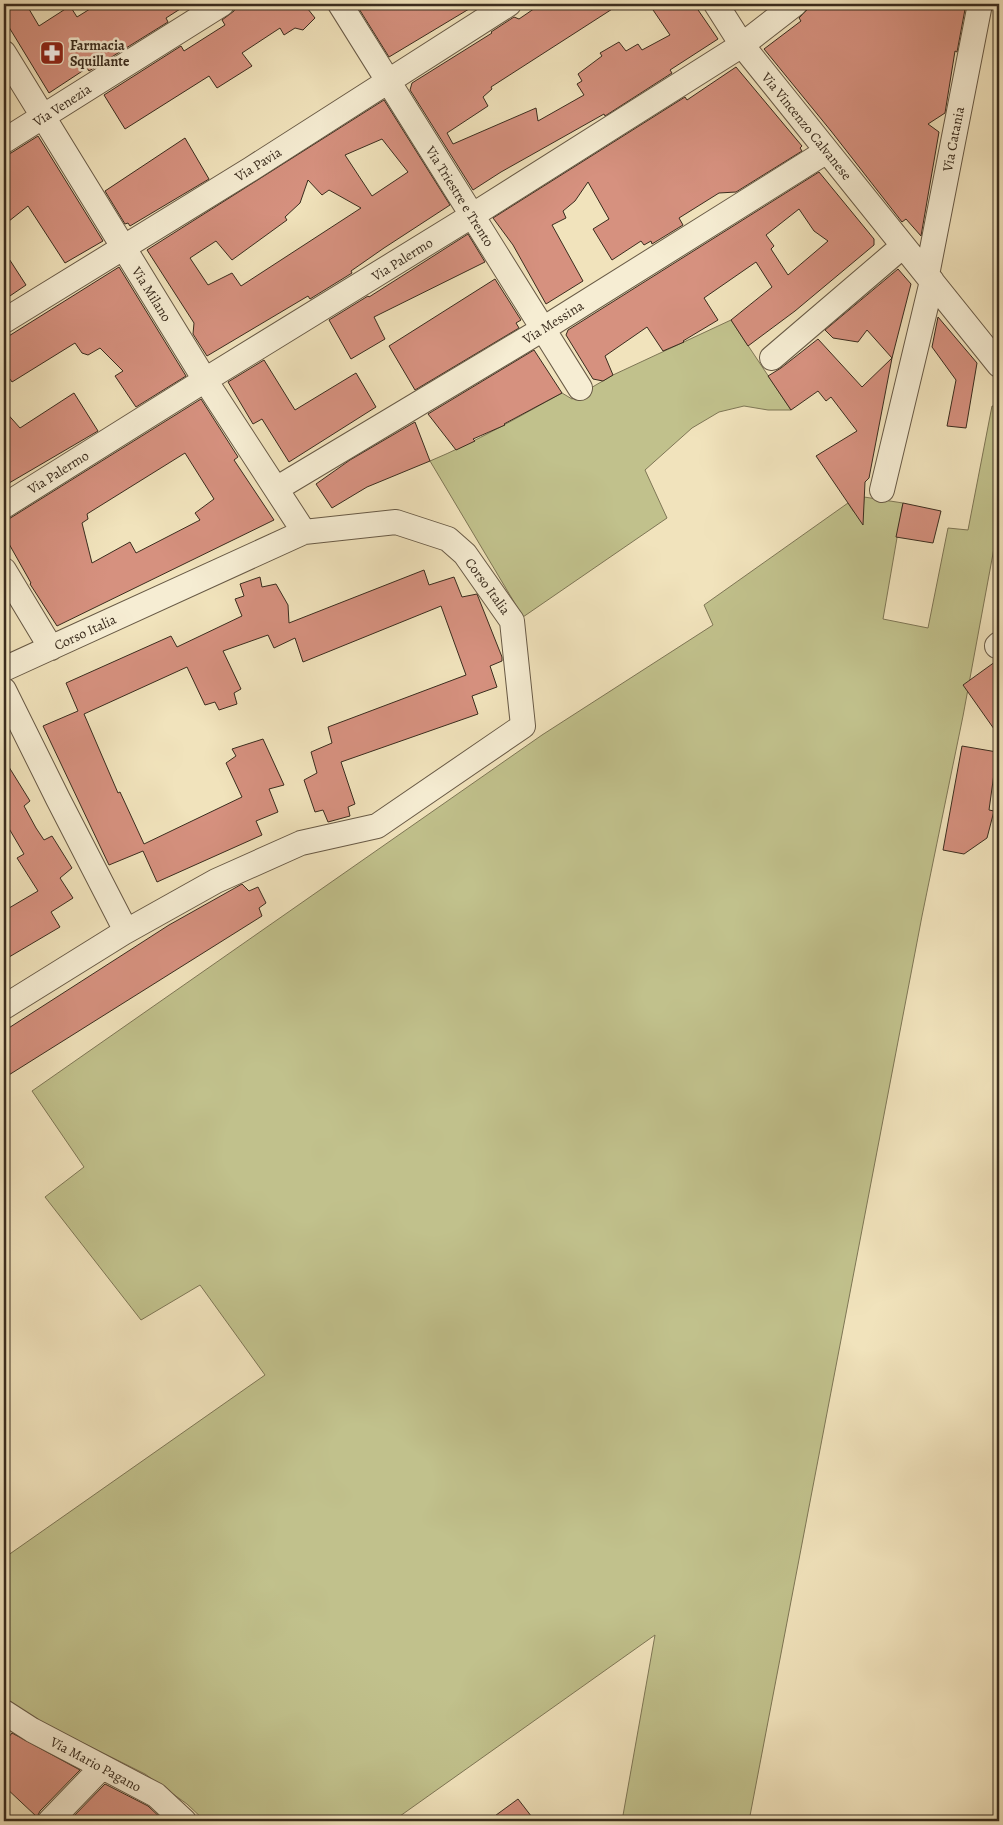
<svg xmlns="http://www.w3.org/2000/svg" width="1003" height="1825" font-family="Alegreya,serif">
	<rect width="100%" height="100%" fill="#f1e3bc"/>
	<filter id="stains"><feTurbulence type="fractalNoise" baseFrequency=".004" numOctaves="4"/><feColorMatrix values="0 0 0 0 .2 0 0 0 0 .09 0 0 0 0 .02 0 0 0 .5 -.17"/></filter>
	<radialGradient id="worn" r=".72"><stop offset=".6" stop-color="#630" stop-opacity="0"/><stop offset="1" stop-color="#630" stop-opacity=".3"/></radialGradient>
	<path fill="#c1c18c" stroke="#7e7655" d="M731,320l60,90h-23l-24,-4 -25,6 -27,16 -47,42 22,48 -144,99 -93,-156c46,-19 88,-44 132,-68l10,6 41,-24z
		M992,406l7,1v114l-36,195 -41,200 -173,905h-127l33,-186 -262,186h-188l-18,-17 -42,-30 -106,-53 -35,-23v-140l261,-183 -65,-90 -59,35 -96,-123 39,-30 -52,-76 510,-356 171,-110 -9,-20 144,-102 6,9 9,2 1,-17 39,6 -20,116 45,9 20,-100 20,2z"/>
	<path fill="#d6917f" stroke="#3a2c1e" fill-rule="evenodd" d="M4,4h22l13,22 31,-20 7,11 21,-13h90l-22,14 2,4 -79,49 -2,-3 -38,25 -45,-74z
		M236,4h68l11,14 -12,12 -8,-2 -11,7 -4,-7 -38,25 10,13 -35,22 -8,-12 -84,53 -21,-34 77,-49 3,5 41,-26 -3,-5 12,-9z
		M356,4h127l-7,5 -2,-3 -85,51z
		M541,4h79l-129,83 1,2 -9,8 5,9 -41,27 6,11 83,-36 2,13 46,-26 -7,-11 5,-3 -4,-7 24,-18 -2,-3 19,-11 7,9 12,-7 4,6 28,-15 -21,-31h45l24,35 -48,31 2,3 -67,43 -1,-2 -103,58 -28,18 -63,-100 2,-7 80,-50 -1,-1 23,-15 5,2z
		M808,4h158l-9,48 -2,-1 -10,62 -17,11 11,8 -18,104 -15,-17 -4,3 -71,-91 -67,-82 37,-28 -2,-3 8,-8z
		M736,67l66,79 -2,2 2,3 -66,41 -17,1 -40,25 4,7 -31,19 -1,-3 -7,4 -3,-4 -29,19 -19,-31 16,-10 -21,-37 -13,19 -12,10 3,7 -14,7 31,56 -37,23 -33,-59 -20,-27 192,-121 2,3z
		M384,100l66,105 -66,43 -33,23 1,2 -42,26 -2,-3 -101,60 -14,-22 1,-11 -47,-73zM382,139l26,33 -36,24 -27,-41zM308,180l14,15 7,-5 32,18 -120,78 -9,-13 -24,12 -18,-27 26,-17 16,19 55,-40 -2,-3 15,-14z
		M38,136l65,105 -38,22 -37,-57 -24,19v-70l7,-2z
		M185,138l24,41 -79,47 -2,-3 -3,1 -20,-33z
		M819,172l55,67v6l-79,66 -47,35 -17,-26 41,-33 -16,-25 -52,36 14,22 -35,21 1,1 -21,9 -16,-24 -42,29 8,19 -10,6 -10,-2 -27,-44 2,-5zM799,209l15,22 14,10 -40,34 -17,-26 3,-3 -8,-11z
		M468,234l17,28 -111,55 11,22 -34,20 -22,-39 39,-24 1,1z
		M4,251l22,34 -22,15z
		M119,267l67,109 -50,31 -21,-31 8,-5 -23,-23 -12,7 -6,-2 -7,-10 -63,39 -2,-3 -6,5v-45z
		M898,269l13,15 -19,74 -25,-28 -9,12 -25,-4 -8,-8z
		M495,279l26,41 -5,3 3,5 -104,62 -26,-44z
		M938,317l39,46 -11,65 -19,-2 9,-46 -24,-33z
		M818,339l44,48 30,-29 -23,120 -4,4 -2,43 -47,-69 41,-25 -26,-34 -5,4 -8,-10 -27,19 -23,-34 13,-8z
		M534,350l28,43 -58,31 1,1 -32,14 2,2 -19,9 -28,-36z
		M264,360l31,50 61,-37 20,34 -87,55 -27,-43 -9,5 -25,-42z
		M74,393l24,38 -94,55v-76l16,18z
		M201,399l37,58 -4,3 40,60 -217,106 -27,-42 1,-1 -27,-48v-13zM185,453l29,46 -19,14 5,7 -64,33 -6,-11 -38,21 -10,-40 6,-4 -1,-5z
		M415,422l15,39 -63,26 -35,21 -16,-24 34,-24z
		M903,503l38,8 -8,32 -37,-6z
		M424,570l5,15 25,-8 8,20 15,-3 25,63v4l-12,5 7,21 -25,9 6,18 -137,48 14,42 -7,3 2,9 -22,6 -5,-12 -8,2 -11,-32 13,-7 -6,-21 21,-9 -4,-16 138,-52 -25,-69 -138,56 -8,-24 -21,10 -6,-13 -45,16 18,38 -7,4 3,11 -18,6 -4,-8 -10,3 -18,-38 -103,47 34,79 2,-1 24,52 98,-47 -16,-34 10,-7 -4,-7 31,-10 21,46 -15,4 9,23 -22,9 6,14 -105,47 -14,-31 -34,14 -66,-139 35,-15 -12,-28 105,-47 6,11 65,-31 -7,-17 9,-3 -4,-12 20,-7 2,10 14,-3 12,21 1,18z
		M999,659v77l-36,-51z
		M962,746l35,6 -8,58 5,1 -7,27 -23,16 -21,-4z
		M4,759l26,42 -6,5 12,22 8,12 8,-4 20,32 -12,10 13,20 -22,14 9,15 -56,33v-49l34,-20 -21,-33 7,-4 -20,-34z
		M242,884l7,7 9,-4 8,16 -7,5 3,8 -258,162v-47l165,-106z
		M12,1733l68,37 -40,41 -3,6 -33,-31v-43z
		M105,1784l43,22 16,15h-95z
		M518,1799l17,22h-47z"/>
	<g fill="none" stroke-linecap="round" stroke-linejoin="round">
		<defs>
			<path id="minor" d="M340,4l240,384
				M716,4l26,41 257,320
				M4,53l201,327 99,152
				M4,141l218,-137
				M927,275l53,-271
				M4,321l247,-152 258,-165
				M772,358l131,-112
				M276,489l267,-160 284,-178
				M882,490l50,-209
				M4,506l201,-126 268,-165 269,-170 53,-41
				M4,570l47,78
				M997,646l2,-2
				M4,669l300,-137 92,-10 52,17 17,15 47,67 11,105 -146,100 -76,17 -85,38 -93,52 -119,74
				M4,690l54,109 68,132
				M4,1712l28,18 124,65 28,26
				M50,1821l52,-54"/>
		</defs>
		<use href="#minor" stroke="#685a46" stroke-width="26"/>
		<use href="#minor" stroke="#f6edd3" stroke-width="24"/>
	</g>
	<defs>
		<symbol id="pharmacy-square" viewBox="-11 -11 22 22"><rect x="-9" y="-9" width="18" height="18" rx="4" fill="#8f2418" stroke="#f6edd3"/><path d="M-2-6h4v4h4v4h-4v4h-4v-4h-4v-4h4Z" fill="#fff"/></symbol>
	</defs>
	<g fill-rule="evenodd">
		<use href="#pharmacy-square" x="38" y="39" width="28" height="28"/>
	</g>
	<g text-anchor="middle" stroke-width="5" stroke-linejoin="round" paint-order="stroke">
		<g font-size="14" font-weight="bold" fill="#3a2c1e" stroke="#f6edd3" text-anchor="start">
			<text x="70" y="50">Farmacia<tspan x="70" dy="16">Squillante</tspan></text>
		</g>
		<g font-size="14" fill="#3a2c1e" stroke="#f6edd3">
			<text transform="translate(62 105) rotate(-33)" y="5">Via Venezia</text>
			<text transform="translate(807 126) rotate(51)" y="5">Via Vincenzo Calvanese</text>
			<text transform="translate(953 139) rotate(-79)" y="5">Via Catania</text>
			<text transform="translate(258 164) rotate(-32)" y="5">Via Pavia</text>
			<text transform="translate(460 196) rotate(58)" y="5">Via Triestre e Trento</text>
			<text transform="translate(402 259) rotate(-32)" y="5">Via Palermo</text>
			<text transform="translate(152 294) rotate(58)" y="5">Via Milano</text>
			<text transform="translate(553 322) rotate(-32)" y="5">Via Messina</text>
			<text transform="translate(58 472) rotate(-32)" y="5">Via Palermo</text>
			<text transform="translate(488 586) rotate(54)" y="5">Corso Italia</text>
			<text transform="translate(85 632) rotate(-25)" y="5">Corso Italia</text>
			<text transform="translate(96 1764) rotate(28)" y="5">Via Mario Pagano</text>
		</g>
	</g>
	<rect width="1003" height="1825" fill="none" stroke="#f1e3bc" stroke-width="20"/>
	<rect x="5" y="5" width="993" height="1815" fill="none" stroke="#3a2c1e" stroke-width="2.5"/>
	<rect x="10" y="10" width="983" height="1805" fill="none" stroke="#3a2c1e"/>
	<rect width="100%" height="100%" filter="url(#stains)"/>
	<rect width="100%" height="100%" fill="url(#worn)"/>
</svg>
